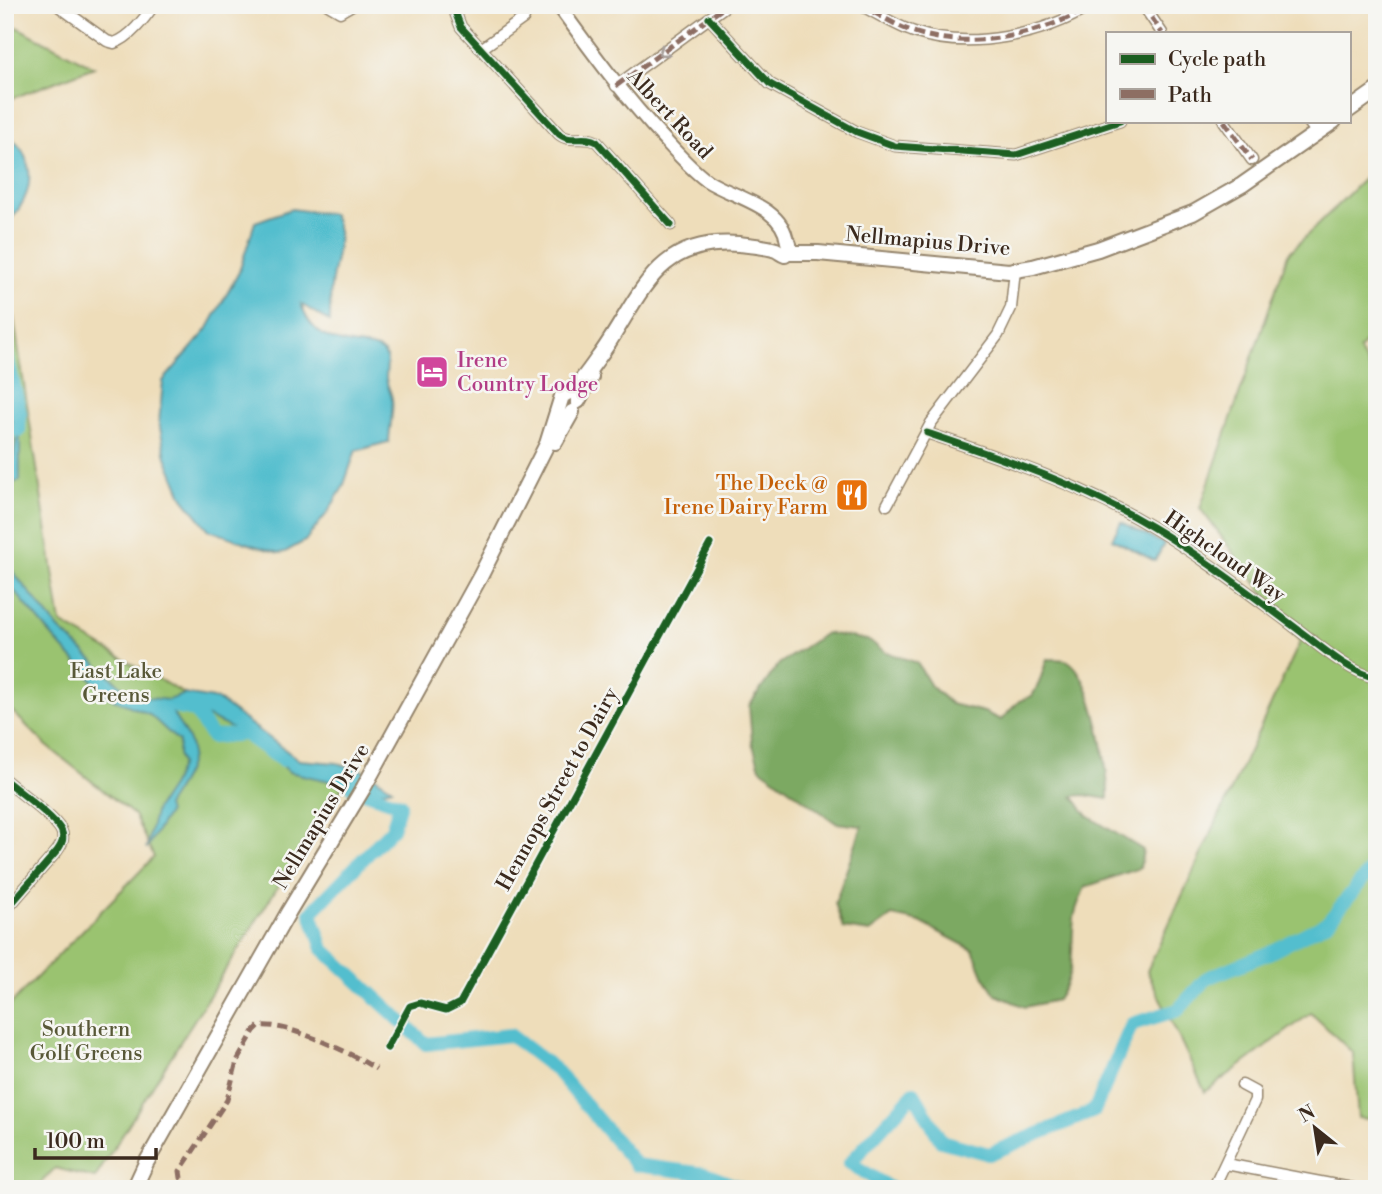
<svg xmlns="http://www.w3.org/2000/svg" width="1382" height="1194" font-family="'Libre Bodoni',serif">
	<rect width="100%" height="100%" fill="#f6f6f2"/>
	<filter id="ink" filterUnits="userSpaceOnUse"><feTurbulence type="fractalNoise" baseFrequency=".0143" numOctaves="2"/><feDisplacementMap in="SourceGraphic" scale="14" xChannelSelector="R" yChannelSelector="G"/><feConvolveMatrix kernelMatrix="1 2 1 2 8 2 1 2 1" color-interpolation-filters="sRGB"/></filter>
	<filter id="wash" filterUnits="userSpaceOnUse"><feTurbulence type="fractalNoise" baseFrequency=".00686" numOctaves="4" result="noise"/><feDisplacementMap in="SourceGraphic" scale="28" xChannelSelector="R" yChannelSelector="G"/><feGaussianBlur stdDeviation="1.57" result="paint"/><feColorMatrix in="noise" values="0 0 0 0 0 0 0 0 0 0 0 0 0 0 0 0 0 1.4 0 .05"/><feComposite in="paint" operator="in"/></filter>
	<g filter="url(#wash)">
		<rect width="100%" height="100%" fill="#eeddba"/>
		<path fill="#9ac370" stroke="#6a7647" stroke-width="2" d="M5,21l89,46 -89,34z
			M1377,166v162l-18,22 18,31v739l-19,-2 -5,-65 -42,-40 -106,79 -58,-121 153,-329 -100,-134 88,-254z
			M5,262l56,361 238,137 46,24 -18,24 -232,370 -40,-10 -20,21h-30v-179l149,-153 -20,-42 -88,-70 -41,-41z"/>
		<path fill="#7ba962" stroke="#5b6a40" stroke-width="2" d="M826,633l41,7 19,12 31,11 14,23 20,18 33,8 17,8 18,-19 13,-5 7,-13 8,-24c6,1 16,-1 21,2 26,15 41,109 40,138l-24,-4 -11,1 15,20 55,34 -3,18 -55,19c-4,10 -10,21 -11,32 -4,32 3,52 -17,81l-32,7 -29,-12 -12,-18 -11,-27 -53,-28 -28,-6 -22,16 -27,-4 -8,-25 27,-77 -26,-3 -76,-55 -8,-26 -3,-36 30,-42z"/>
		<path fill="#53bece" stroke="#477476" stroke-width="2" d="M5,132c6,6 16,14 19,22 13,28 1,51 -19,72z
			M291,209l41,5c14,22 1,49 -1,73 -1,11 -1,23 -1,35l-29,-18c18,57 78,31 85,53 2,6 0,14 0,21 1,8 5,14 6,21 2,13 -3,30 -3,43 -12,2 -21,7 -33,8l-13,37 -15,25 -23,29 -20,11 -6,1 -27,-8 -43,-15 -26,-32 -17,-41 -7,-34 4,-42 44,-51 32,-58 16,-50z
			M5,335l15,78v68l-15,4v-20h3l5,-5 4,-25 -12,-30z
			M1121,522l43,22 -9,17 -43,-22z
			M5,562l54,67 73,67 36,4 17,-6 33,6 81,60 38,3 30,9 25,16 -27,7 -31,-13 -45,-10 -19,-20 -22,-16 -53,-25 -22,2c4,10 17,24 18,35 2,20 -15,42 -25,58l2,7 -22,36 10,-40 16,-24 9,-21 -3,-10 1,-12 -30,-28 -41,-17 -49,-53 -54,-64z"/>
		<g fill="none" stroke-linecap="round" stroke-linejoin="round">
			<path stroke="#53bece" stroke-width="14" d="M5,308l1,44 14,61 -1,18
				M178,708l17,3 17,26 33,-3 37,26
				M353,788l47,16 -8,25 -81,84 12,36 103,95 84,-9 47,36 79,94 69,9 39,15
				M891,1189l-41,-26 64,-70 27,48 48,13 105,-43 38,-87 46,-14 29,-32 62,-25 59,-31 49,-60"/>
		</g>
	</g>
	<g filter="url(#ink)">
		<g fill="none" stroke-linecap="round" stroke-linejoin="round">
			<defs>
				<path id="minor" d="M57,5l50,36 7,2c16,-5 30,-24 40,-38
					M328,5l12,7 12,-7
					M459,5l-4,7 6,15 98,107c12,10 25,0 38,8l74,83
					M860,5c18,9 36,21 54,27 55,19 130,3 178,-27
					M1143,5l19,28
					M709,18l61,66 87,48 38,14 121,9 104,-34
					M481,49l43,-31
					M616,86l111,-81
					M1224,121l28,39
					M1308,121l9,12
					M927,433c77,26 155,52 225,94 49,29 94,64 140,98 23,17 57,48 85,53
					M887,505l44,-82 67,-88 13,-27 4,-38
					M5,780c14,12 48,36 56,50 4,8 1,14 -4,21l-52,60
					M1226,1164l131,25
					M1213,1189l42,-89v-8l-13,-7"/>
				<path id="tertiary" d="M558,5c34,47 67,92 106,134 13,14 26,29 42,41 25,17 77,25 81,62"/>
				<path id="secondary" d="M1349,110l28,-20
					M788,253h30l191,18 24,-4 65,-18 95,-36 49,-28 92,-64
					M578,401l13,-24
					M555,442l17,-30
					M134,1189l12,-26 143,-252 75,-124 117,-212 66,-131 15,-48c16,-8 25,-23 36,-38 42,-56 53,-121 141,-114 9,1 30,3 37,6 4,2 6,4 9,5l5,-4 -1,-7"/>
			</defs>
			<use href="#minor" stroke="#94846c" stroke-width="13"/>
			<use href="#tertiary" stroke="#94846c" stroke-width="16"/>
			<use href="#secondary" stroke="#94846c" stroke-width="18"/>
			<use href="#minor" stroke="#fff" stroke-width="10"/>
			<use href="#tertiary" stroke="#fff" stroke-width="12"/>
			<use href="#secondary" stroke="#fff" stroke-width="14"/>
			<path stroke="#8d6e63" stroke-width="5" stroke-dasharray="10 5" stroke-linecap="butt" d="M860,5c18,9 36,21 54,27 55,19 130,3 178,-27
				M1143,5l19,28
				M616,86l111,-81
				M1224,121l28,39
				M193,1189l-12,-11 -1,-7 47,-71 10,-39 17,-30 5,-5c28,-4 93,27 117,43"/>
			<defs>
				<path id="cycleway" d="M459,5l-4,7 6,15 98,107c12,10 25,0 38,8l74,83
					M709,18l61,66 87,48 38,14 121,9 104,-34
					M927,433c77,26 155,52 225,94 49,29 94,64 140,98 23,17 57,48 85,53
					M5,780c14,12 48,36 56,50 4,8 1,14 -4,21l-52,60
					M387,1048l23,-42 10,-3 26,7 14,-7 250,-459"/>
			</defs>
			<use href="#cycleway" stroke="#f6f6f2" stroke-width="11"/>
			<use href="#cycleway" stroke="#1b5e20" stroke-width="7"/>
		</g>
		<defs><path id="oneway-chevron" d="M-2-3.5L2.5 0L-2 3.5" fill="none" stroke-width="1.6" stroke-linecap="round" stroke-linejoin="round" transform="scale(1.75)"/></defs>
		<use stroke="#a79f9a" href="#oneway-chevron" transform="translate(663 52) rotate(144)"/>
	</g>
	<defs>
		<symbol id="hotel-square" viewBox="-11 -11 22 22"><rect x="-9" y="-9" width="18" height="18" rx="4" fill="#d1479c" stroke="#f6f6f2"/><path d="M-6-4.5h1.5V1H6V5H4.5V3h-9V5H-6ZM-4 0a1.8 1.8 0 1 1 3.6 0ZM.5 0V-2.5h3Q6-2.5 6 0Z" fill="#fff"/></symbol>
		<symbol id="restaurant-square" viewBox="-11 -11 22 22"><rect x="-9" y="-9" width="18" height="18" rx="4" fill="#e8710a" stroke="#f6f6f2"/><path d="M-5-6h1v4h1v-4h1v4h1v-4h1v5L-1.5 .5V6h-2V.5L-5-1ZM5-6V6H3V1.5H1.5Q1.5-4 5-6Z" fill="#fff"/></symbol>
	</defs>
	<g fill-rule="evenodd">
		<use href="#hotel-square" x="413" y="353" width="38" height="38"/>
		<use href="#restaurant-square" x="833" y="476" width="38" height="38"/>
	</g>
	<g text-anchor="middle" stroke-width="5" stroke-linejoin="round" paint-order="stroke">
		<g font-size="21" fill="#3b2a1e" stroke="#f6f6f2">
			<text transform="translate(670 114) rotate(47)" y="7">Albert Road</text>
			<text transform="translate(928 241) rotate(5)" y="7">Nellmapius Drive</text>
			<text transform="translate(1225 556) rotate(35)" y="7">Highcloud Way</text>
			<text transform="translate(557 789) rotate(-61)" y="7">Hennops Street to Dairy</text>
			<text transform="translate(321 816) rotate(-59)" y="7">Nellmapius Drive</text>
		</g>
		<g font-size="21" fill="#b23c85" stroke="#f6f6f2" text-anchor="start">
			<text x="457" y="367">Irene<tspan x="457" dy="24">Country Lodge</tspan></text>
		</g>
		<g font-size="21" fill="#c56008" stroke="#f6f6f2" text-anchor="end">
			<text x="828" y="490">The Deck @<tspan x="828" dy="24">Irene Dairy Farm</tspan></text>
		</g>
		<g font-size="21" fill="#585837" stroke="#f6f6f2">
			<text x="116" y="678">East Lake<tspan x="116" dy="24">Greens</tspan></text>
			<text x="86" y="1036">Southern<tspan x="86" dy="24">Golf Greens</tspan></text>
		</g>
	</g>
	<rect width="1382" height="1194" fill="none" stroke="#f6f6f2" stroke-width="28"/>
	<rect x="1106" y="32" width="245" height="91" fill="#f6f6f2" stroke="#aba49d" stroke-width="2"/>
	<rect x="1120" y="54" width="35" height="10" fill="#1b5e20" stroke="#aba49d" stroke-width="2"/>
	<text x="1168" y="66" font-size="21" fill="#3b2a1e">Cycle path</text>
	<rect x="1120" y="89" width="35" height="10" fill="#8d6e63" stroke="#aba49d" stroke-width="2"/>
	<text x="1168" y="102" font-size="21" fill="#3b2a1e">Path</text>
	<g transform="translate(1315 1128) rotate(330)" stroke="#f6f6f2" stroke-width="5" paint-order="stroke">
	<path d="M0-5L12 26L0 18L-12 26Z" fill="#3b2a1e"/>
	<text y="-10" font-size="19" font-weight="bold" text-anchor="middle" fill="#3b2a1e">N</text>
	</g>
	<path d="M35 1148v10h121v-10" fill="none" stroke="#3b2a1e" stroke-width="3.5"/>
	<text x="46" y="1148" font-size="21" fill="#3b2a1e" stroke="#f6f6f2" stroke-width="5" paint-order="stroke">100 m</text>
</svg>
